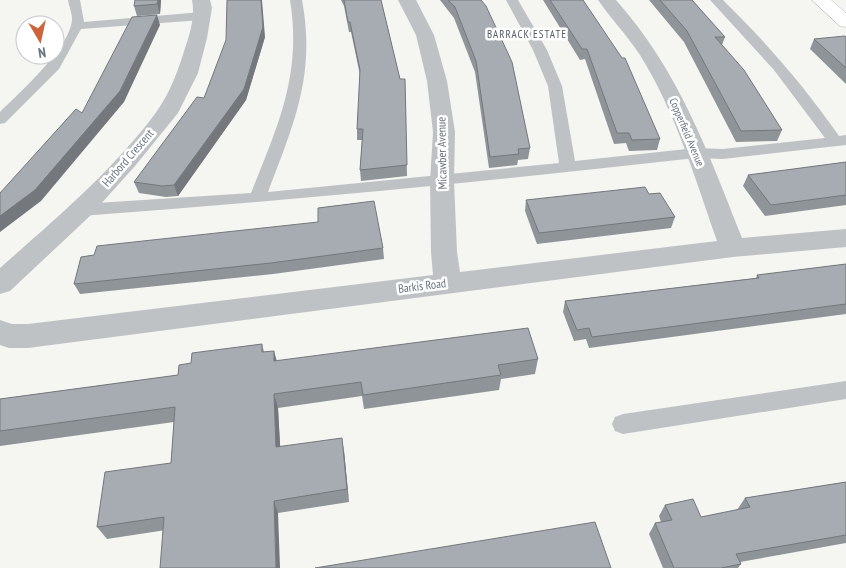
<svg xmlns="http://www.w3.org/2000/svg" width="846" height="568" font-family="'PT Sans Narrow',sans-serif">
	<rect width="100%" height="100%" fill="#f5f5f2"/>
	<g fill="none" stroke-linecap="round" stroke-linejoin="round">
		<defs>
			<path id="secondary" d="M812,0h19l15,13v14l-6,-1z"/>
		</defs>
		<use href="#secondary" stroke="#b2b6ba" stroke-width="1"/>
		<path fill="#bfc2c5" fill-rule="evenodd" d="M68,0h12l4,22 118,-10 6,4 -6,4 -121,9 -22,40 -54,54 -5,1v-12c20,-20 71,-65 72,-93 0,-6 -3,-13 -4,-19z
			M290,0h12c14,74 -8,124 -34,192l291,-29 -11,-77 -15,-36 -27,-50h12l29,50 15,36 13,75 121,-13 27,1 102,-11 -51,-68 -64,-70h13c43,42 82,87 116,136l7,-1v10l-123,14 -27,-1c-205,23 -409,43 -615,58l-6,-2 -2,-4 2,-4 6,-2 170,-11c27,-68 51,-118 39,-193z
			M846,381v18l-223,35 -8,-3 -3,-7 3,-7 8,-3z"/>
		<path fill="#bfc2c5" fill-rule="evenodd" d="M192,0h18l2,8 -5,30 -9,35 -20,40 -43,53 -45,50 -80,75 -10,3v-26c53,-47 115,-99 157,-157 14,-20 22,-43 29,-66 5,-14 9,-31 6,-45z
			M398,0h18l18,35 13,46 8,51 -1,49 3,71 3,20 257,-31c-22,-63 -42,-130 -77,-186 -13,-20 -29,-36 -42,-55h18c63,71 92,152 126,238l104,-9v18l-113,10 -705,91h-19l-9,-3v-25l12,4h16l405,-49 -2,-23 -1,-71 3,-49 -6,-51 -11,-46z"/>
		<use href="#secondary" fill="#fff" fill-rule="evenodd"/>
	</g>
	<path fill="#8f9498" d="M135,0h26l-1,14 -23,2 -3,-10z
		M341,0h40l19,79h5l2,97 -46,5 -1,-11 2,-30h-5v-11l3,-54 -9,-43h-2l-5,-26z
		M440,0h41l49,148 -2,11 -10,1 -1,5 -28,3 -14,-96 -21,-54z
		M543,0h40l77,139 -3,11 -28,1 -3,-8 -12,1 -29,-85 -5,1z
		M649,0h43l33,37 -3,8 60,85 -5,11 -41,1 -52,-100z
		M265,37l-19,63 -68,96 -12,1 -27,-4 -5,-11 70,-84z
		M846,37v47l-36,-35 4,-10z
		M846,162v43l-81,11 -22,-30 5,-11z
		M649,194l26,23 -4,11 -134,16 -12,-33 1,-11z
		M383,248l1,11 -111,15 -193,20 -6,-10z
		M846,264v50l-257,34 -3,-9 -12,2 -11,-29 2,-11 191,-23 1,-3z
		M262,344l2,8 13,9 261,-2 -3,15 -34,5 -2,11 -135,19 -2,-13 -84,12 2,39 64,4 5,51 -71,11 -171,26 -10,-12 74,-64 3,-41 -174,24v-47l178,-24 13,-12z
		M846,482v61l-106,19 1,2 -3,4h-75l-14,-34 6,-11 6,-1 -2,-6 6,-11 36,12 36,-7 8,-12z"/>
	<path fill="#74787c" d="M158,0h3l-1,14 -3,-10z
		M261,0h1l3,37 -19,63 -68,96 -4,-11z
		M157,15l3,10 -36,77 -83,99 -41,31v-16l120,-125z
		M274,351l4,14 -4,-4z
		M274,394l4,14 3,53 -5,-14z
		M342,438l2,13 5,51 -2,-13z
		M274,501l4,12 2,55h-4z"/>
	<path fill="#a6acb1" stroke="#74787c" d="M135,0h23l-1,4 -23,2z
		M227,0h34l2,27 -19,62 -70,96 -12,1 -28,-4 63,-85 7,1 22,-58z
		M344,0h37l19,79h5l2,86 -47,5 3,-41h-6l3,-59 -10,-48h-2z
		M448,0h33l5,6 26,56 18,86 -12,1 1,5 -29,3 -14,-96 -21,-54z
		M550,0h33l39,58h3l35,81 -28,1 -3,-7h-12l-30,-84h-5z
		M660,0h32l33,37h-10l29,33 38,60 -41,1 -54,-100z
		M157,15l-37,76 -85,99 -35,26v-23l76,-84 6,4 50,-96z
		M845,36l1,1v31l-32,-29z
		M846,162v33l-75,10 -23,-30z
		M645,187l4,7 11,-1 15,24 -136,16 -13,-33z
		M374,201l9,47 -112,15 -197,21 7,-27 13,-2 3,-9 221,-24v-14z
		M846,264v40l-254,33 -3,-9 -12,2 -12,-29 194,-23 -2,-3z
		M528,328l10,31 -40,6 3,10 -138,20 -2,-13 -87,12 2,53 66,-9 5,51 -73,12 2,67h-116l4,-51 -67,10 8,-55 66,-9 4,-56 -175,24v-32l178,-24 1,-10 12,-2 1,-10 70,-9v8l12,-1v10z
		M846,482v53l-110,19 5,10 -20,4h-47l-19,-45 17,-3 -7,-15 28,-6 8,18 49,-10 -5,-9z
		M595,522l16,46h-296z"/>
	<g text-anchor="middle" stroke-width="5" stroke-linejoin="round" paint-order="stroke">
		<g font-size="11" letter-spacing="1" fill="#555d65" stroke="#fff">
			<text x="527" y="38">BARRACK ESTATE</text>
		</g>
		<g font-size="11" fill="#68747f" stroke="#fff">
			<text transform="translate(687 132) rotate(67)" y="4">Copperfield Avenue</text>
		</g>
		<g font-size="12" fill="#68747f" stroke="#fff">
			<text transform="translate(442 153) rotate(-91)" y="4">Micawber Avenue</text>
			<text transform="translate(128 158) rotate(-49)" y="4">Harbord Crescent</text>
			<text transform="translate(422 286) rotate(-7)" y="4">Barkis Road</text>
		</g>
	</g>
	<g transform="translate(40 40) rotate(171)"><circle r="24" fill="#ffffff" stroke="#c3c7cc"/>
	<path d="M0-4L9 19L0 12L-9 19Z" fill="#cc653b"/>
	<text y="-8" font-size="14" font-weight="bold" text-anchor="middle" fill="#68747f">N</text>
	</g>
</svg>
